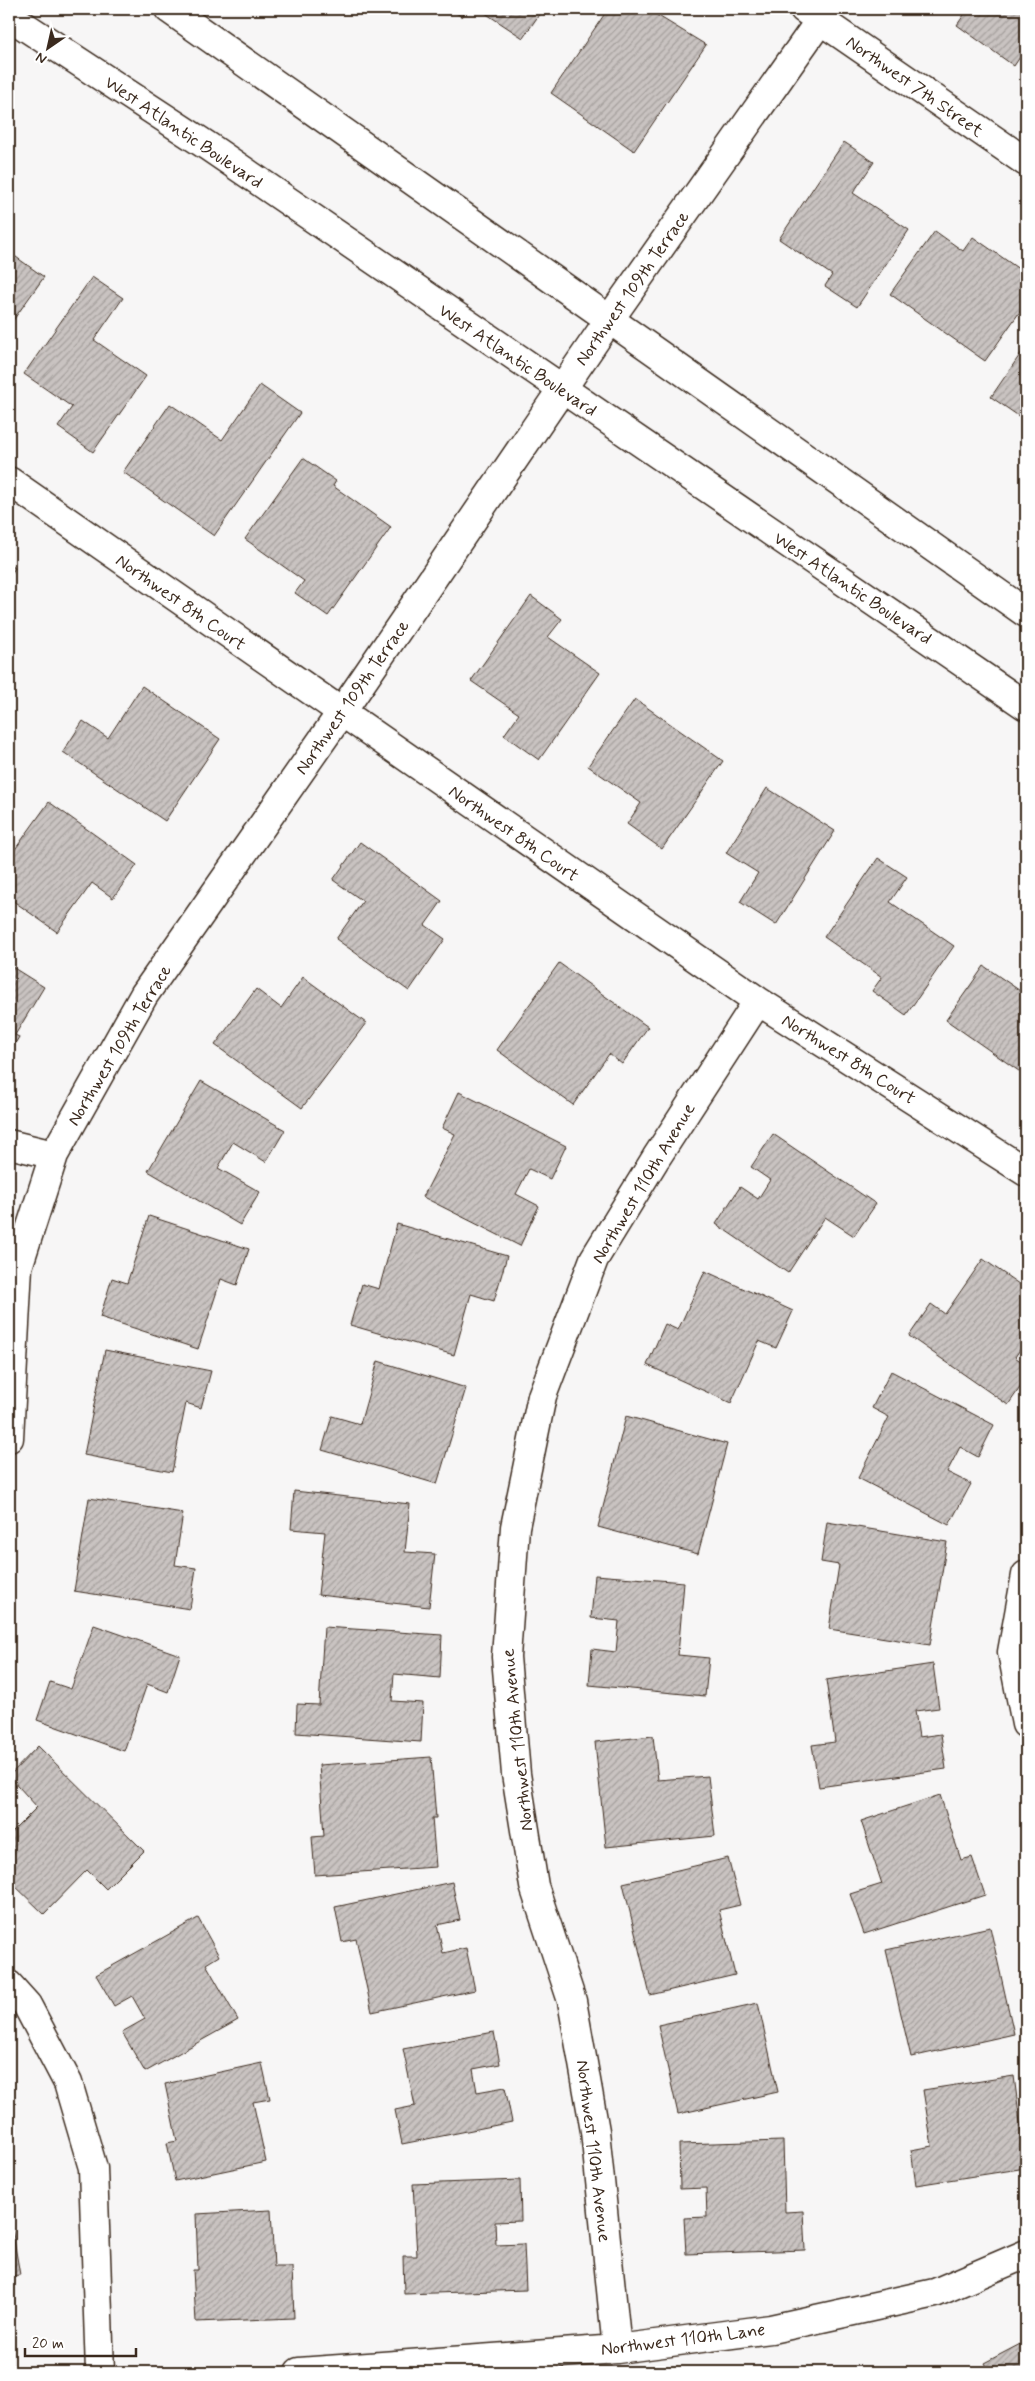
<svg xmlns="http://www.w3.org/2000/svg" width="1035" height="2381" font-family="Mynerve,sans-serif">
	<defs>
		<pattern id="building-hatch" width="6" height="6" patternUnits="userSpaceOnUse" patternTransform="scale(1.25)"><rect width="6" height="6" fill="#c9c3c1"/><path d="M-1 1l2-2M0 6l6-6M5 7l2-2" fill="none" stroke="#a49f9c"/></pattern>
	</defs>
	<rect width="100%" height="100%" fill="#f7f6f6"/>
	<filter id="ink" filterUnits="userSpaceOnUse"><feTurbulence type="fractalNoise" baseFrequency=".02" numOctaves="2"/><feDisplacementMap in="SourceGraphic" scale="10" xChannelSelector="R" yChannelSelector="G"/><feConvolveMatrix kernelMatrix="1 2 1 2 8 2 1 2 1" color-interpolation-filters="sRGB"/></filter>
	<g filter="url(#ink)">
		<path fill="url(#building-hatch)" stroke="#3b2a1e" d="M450,9h17l-5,8z
			M479,9h64l-20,29z
			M608,9h39l59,36 -72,106 -83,-58z
			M968,9h58v39l-12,18 -57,-41z
			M844,142l30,20 -21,31 56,37 -52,77 -32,-21 7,-11 -53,-36z
			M935,231l28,20 10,-14 53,37v29l-41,58 -95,-67z
			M9,252l35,25 -35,49z
			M92,277l31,21 -29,42 52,36 -53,76 -35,-25 14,-20 -48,-33z
			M1026,346v61l-6,10 -29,-20z
			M260,385l40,28 -86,123 -91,-64 47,-68 52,36z
			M303,458l33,23 -3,5 58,41 -63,89 -33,-23 9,-12 -59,-42z
			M9,564l6,4 -6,9z
			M531,596l31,23 -14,18 52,36 -61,87 -35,-25 15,-21 -48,-33z
			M142,686l78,53 -55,82 -102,-69 20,-31 25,17z
			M635,699l88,62 -61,88 -35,-25 14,-21 -53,-37z
			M767,788l68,43 -59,94 -36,-23 18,-29 -32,-20z
			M49,802l88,63 -24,33 -21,-15 -35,49 -48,-34v-44l2,1z
			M360,842l82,59 -17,24 20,14 -36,52 -73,-52 27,-38 -30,-21z
			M878,858l29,19 -17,25 64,44 -48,69 -34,-24 10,-14 -58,-40z
			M559,963l89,64 -26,37 -13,-10 -36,51 -76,-55z
			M9,965l35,22 -29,48 4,2 -10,17z
			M984,966l42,29v81l-80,-56z
			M303,977l63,46 -64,85 -87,-63 41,-56 25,19z
			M201,1081l84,49 -19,32 -33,-20 -15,26 42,24 -20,33 -92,-54z
			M459,1092l107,54 -16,33 -21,-10 -13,25 23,12 -19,40 -97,-49 32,-63 -13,-6z
			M773,1134l103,70 -22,32 -29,-19 -37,56 -72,-49 24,-37 18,12 12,-19 -19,-13z
			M149,1216l100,33 -12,36 -16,-6 -23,70 -98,-32 12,-39 15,5z
			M397,1224l110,32 -13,45 -23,-7 -17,61 -104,-30 12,-41 17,5z
			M983,1259l43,30v52l-11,16 11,8v14l-18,26 -99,-69 22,-32 14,10z
			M705,1271l88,40 -17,37 -17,-7 -28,62 -84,-38 18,-41 13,6z
			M105,1350l106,21 -10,37 -15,-5 -14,69 -88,-17z
			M378,1361l88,27 -29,96 -115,-34 10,-34 28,8z
			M891,1371l103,54 -16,32 -18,-10 -13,25 24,12 -22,41 -91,-47 31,-61 -17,-9z
			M626,1416l101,28 -29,110 -100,-27z
			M294,1491l116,13 -5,48 30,2 -6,53 -111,-12 7,-63 -34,-3z
			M89,1498l94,15 -8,52 21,3 -6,41 -116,-18z
			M827,1522l120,20 -17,103 -101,-16 10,-64 -18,-3z
			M595,1575l89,7 -6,73 31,3 -4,38 -116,-11 3,-36 24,3 3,-31 -28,-3z
			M94,1625l86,30 -12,37 -21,-8 -23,67 -87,-31 13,-38 21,7z
			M324,1627l118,8 -2,43 -46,-4 -2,27 31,2 -2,39 -125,-9 1,-29 22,1z
			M933,1664l6,44 -24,3 4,26 22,-3 5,35 -127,18 -7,-42 23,-3 -9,-62z
			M653,1736l5,44 50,-4 7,60 -109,11 -11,-105z
			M38,1746l106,105 -38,38 -19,-19 -43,44 -35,-34v-45l28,-28 -28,-31z
			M431,1757l5,61h-4l4,49 -121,8 -3,-38 12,-1 -5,-71z
			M940,1795l21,65 11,-3 13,38 -121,39 -14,-40 32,-10 -21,-63z
			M728,1858l12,47 -21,5 16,65 -85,20 -27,-112z
			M452,1882l8,38 -23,5 6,28 23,-5 9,42 -103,22 -16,-73 -14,3 -7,-35z
			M198,1918l21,38 -13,8 32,56 -93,52 -23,-40 23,-13 -13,-23 -18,10 -18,-31z
			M990,1927l24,107 -103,23 -25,-107z
			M758,2003l20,89 -100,22 -20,-89z
			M494,2032l6,32 -27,5 4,23 28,-5 7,35 -110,22 -7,-34 20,-4 -12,-57z
			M262,2063l8,36 -17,3 13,60 -91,19 -8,-38 10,-2 -12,-57z
			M1014,2076l12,92 -110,17 -5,-35 21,-4 -9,-56z
			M783,2141l2,71 18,-1 2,39 -119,4 -2,-36 23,-1 -1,-29 -26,1 -1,-45z
			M520,2180l1,41 -26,1 1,23 28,-1 2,46 -122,4 -1,-38h14l-4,-72z
			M271,2210l3,57h18l2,51 -98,4 -3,-52h5l-2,-56z
			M12,2228l8,47 -11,1v-47z
			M1026,2341v31h-37l-5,-9z
			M967,2367l2,5h-19z"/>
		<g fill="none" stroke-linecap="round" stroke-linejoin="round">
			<defs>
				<path id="minor" d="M804,9l222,153
					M9,481l749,520 268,171
					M9,1144l45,11
					M9,1438l9,-171 36,-112 90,-160 197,-282 268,-393 219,-311
					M1026,1575l-14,77 14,72
					M9,1985l18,20 41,78 25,85 7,204
					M617,2349l-22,-218 -23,-130 -38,-115 -18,-112 -10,-117 9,-130 27,-131 52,-137 62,-101 102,-157
					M299,2372l318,-23 154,-20 164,-36 91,-39"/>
				<path id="primary" d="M169,9l857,604
					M9,16l200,131 817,559"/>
			</defs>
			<use href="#minor" stroke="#3b2a1e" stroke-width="31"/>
			<use href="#primary" stroke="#3b2a1e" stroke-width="31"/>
			<use href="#minor" stroke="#fff" stroke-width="28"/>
			<use href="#primary" stroke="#fff" stroke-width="28"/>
		</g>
	</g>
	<g text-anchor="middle" stroke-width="4.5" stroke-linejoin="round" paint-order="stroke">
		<g font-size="18" fill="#3b2a1e" stroke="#fff">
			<text transform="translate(915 86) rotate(35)" y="6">Northwest 7th Street</text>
			<text transform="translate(184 132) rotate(34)" y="6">West Atlantic Boulevard</text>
			<text transform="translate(632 288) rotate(-55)" y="6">Northwest 109th Terrace</text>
			<text transform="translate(518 360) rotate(34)" y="6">West Atlantic Boulevard</text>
			<text transform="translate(853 588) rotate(34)" y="6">West Atlantic Boulevard</text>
			<text transform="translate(181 602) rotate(35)" y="6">Northwest 8th Court</text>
			<text transform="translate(352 697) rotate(-55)" y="6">Northwest 109th Terrace</text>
			<text transform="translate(514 833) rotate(35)" y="6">Northwest 8th Court</text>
			<text transform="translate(119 1045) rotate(-59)" y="6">Northwest 109th Terrace</text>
			<text transform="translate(849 1059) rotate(32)" y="6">Northwest 8th Court</text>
			<text transform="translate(643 1183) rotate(-59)" y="6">Northwest 110th Avenue</text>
			<text transform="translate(517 1740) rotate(-96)" y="6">Northwest 110th Avenue</text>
			<text transform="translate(594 2151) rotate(83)" y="6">Northwest 110th Avenue</text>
			<text transform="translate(683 2339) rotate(-7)" y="6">Northwest 110th Lane</text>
		</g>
	</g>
	<rect width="1035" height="2381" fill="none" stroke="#fff" stroke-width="30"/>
	<rect x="15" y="15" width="1005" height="2351" fill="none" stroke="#3b2a1e" stroke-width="2" filter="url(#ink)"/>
	<g transform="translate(48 48) rotate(214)" stroke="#ffffff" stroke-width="4" paint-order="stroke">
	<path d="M0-4L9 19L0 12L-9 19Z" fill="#3b2a1e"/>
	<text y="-8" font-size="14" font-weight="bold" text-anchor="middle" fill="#3b2a1e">N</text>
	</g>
	<path d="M25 2348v8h111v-8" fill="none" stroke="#3b2a1e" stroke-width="2.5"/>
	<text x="32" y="2348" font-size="15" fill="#3b2a1e" stroke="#ffffff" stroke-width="4" paint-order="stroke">20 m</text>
</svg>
